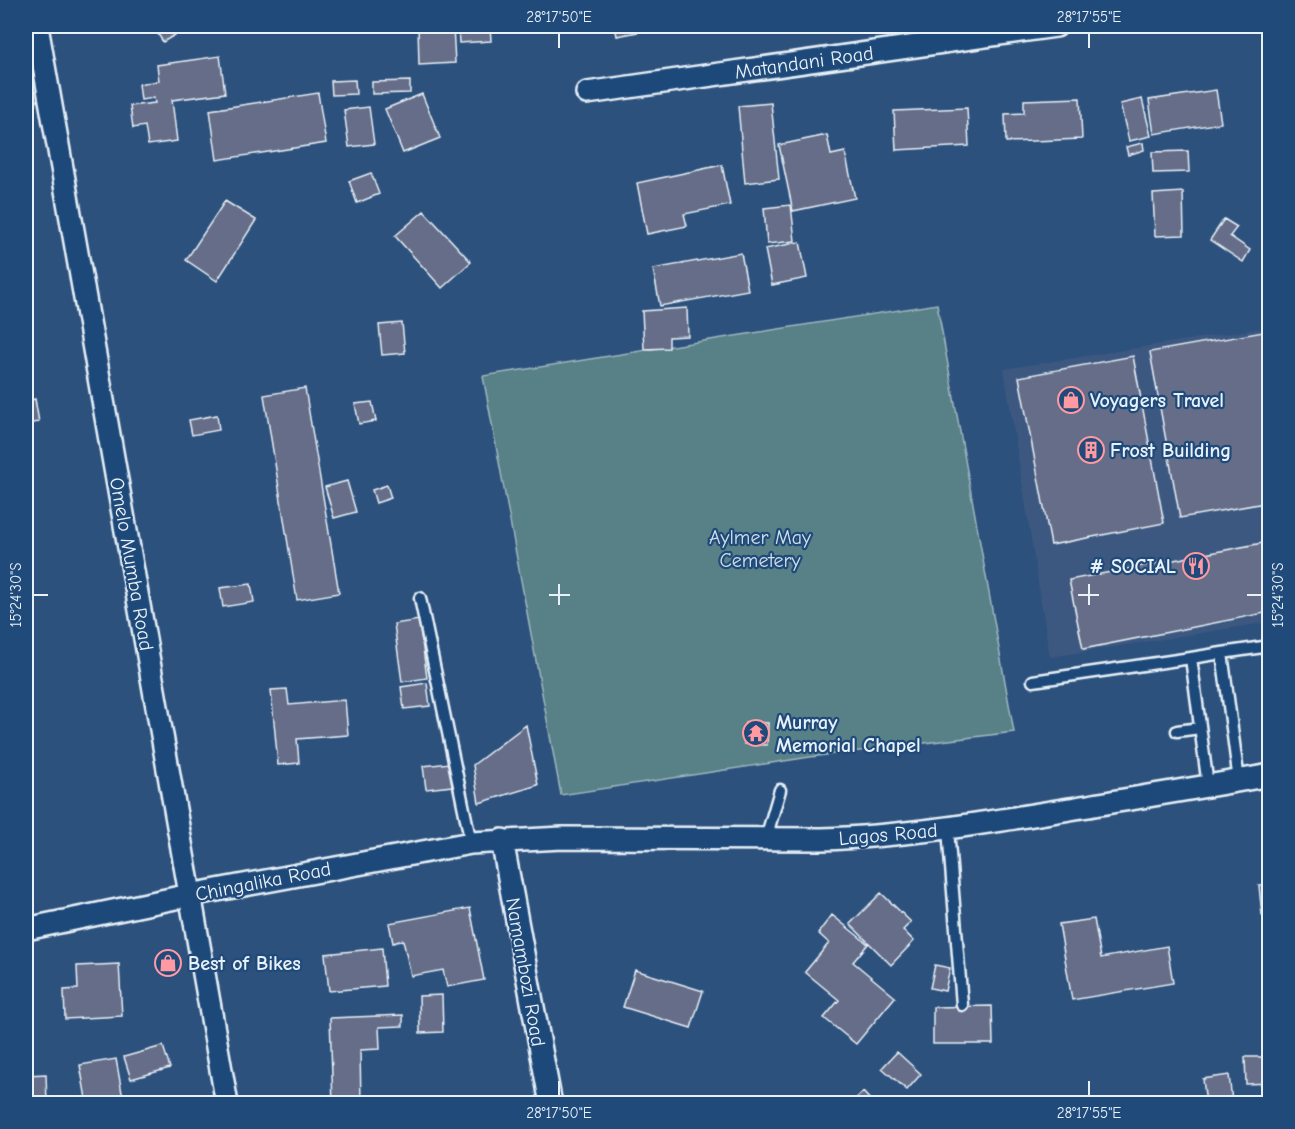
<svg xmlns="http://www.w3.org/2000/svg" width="1295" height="1129" font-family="'Comic Neue',sans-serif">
	<rect width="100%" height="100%" fill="#2d517d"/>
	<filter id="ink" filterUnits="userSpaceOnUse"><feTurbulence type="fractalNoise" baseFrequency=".0167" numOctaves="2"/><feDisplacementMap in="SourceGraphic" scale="12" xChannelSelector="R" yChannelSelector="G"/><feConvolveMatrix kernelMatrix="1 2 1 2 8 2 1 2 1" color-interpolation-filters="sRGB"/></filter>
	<g filter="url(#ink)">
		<path fill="#3e5980" d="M1269,327v295l-219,35 -46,-288z"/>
		<path fill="#588087" stroke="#a0b8c0" stroke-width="1.5" d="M937,304l77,428 -204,25 -249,38 -78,-419z"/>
		<path fill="#656d88" stroke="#e8f1f8" stroke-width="1.5" d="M153,26h37l-27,16z
			M418,26h35l2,37 -36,2z
			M458,26h32l1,15 -32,2z
			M615,26h53l-51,10z
			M220,56l5,37 -53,7 5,41 -29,4 -3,-19 -12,2 -3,-22 25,-3 -1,-5 -13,2 -2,-16 20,-3 -2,-16z
			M355,80l1,14 -24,1 -1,-14z
			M410,81v12l-38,1v-12z
			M1216,90l5,33 -67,11 -5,-34z
			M318,93l8,50 -109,17 -7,-50z
			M422,94l18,44 -37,15 -18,-44z
			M1080,98l2,41 -76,3 -1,-28 19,-1v-13z
			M1142,99l9,37 -22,5 -9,-37z
			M771,103l8,76 -34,4 -7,-77z
			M369,107l5,37 -25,3 -5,-37z
			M967,108l2,38 -73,4 -2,-39z
			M827,135l4,20 14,-3 10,46 -62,13 -14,-66z
			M1143,143l1,7 -16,5 -2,-8z
			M1188,151l1,21 -36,1 -1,-21z
			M722,165l8,40 -46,9 3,12 -40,8 -10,-51z
			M371,173l8,21 -22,9 -8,-22z
			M1183,192l1,43 -29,1 -2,-42z
			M225,201l31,19 -39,61 -31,-21z
			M791,205l4,36 -28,3 -3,-36z
			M424,211l47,51 -29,26 -47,-52z
			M1224,219l13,8 -7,9 20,14 -7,12 -33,-22z
			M800,242l7,36 -35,7 -7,-36z
			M741,253l7,37 -88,16 -7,-37z
			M687,308l1,28 -19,1v11l-25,1 -2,-38z
			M402,323l3,30 -23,2 -3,-30z
			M1263,332l7,36v134l-90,16 -30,-166z
			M1133,356l31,167 -113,22 -32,-168z
			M305,388l34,205 -42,7 -33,-205z
			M35,399l4,23 -13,2v-23z
			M372,402l4,19 -17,3 -4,-20z
			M217,415l2,15 -27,5 -3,-15z
			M347,481l9,31 -22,6 -9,-31z
			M387,485l4,13 -15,5 -4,-13z
			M1268,542l2,10v60l-187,37 -14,-69z
			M251,584l3,18 -31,5 -3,-19z
			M419,620l8,58 -25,4 -8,-58z
			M427,683l3,23 -26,3 -3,-22z
			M287,689l2,16 56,-5 3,35 -51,4 2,24 -21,2 -7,-75z
			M745,722l23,1 -1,22 -23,-1z
			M526,725l12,60 -59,18 -6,-38z
			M450,763l2,23 -26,3 -3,-23z
			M1270,885v29l-8,1 -3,-29z
			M881,893l30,29 -8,8 11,11 -23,24 -41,-41z
			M470,908l14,72 -37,7 -4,-17 -32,6 -8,-36 -10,3 -4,-20z
			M832,915l36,29 -15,18 42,35 -39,47 -32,-26 15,-18 -34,-28 24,-29 -11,-10z
			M1094,919l7,39 66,-12 6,37 -101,17 -13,-76z
			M382,948l3,38 -56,5 -4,-37z
			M119,964l3,52 -57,3 -1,-29 14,-1 -1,-23z
			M935,965l15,3 -5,23 -15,-3z
			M635,970l68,21 -12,37 -68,-21z
			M442,995l1,37 -23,1 -1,-37z
			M992,1006l1,38h-60v-37z
			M403,1015v11l-24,1 1,22 -20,1 1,54h-28l-3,-86z
			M163,1046l7,22 -39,11 -7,-22z
			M897,1052l24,22 -14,16 -25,-22z
			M1245,1057h25v26l-24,1z
			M116,1059l8,45h-37l-7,-39z
			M46,1074l1,30h-21v-29z
			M1229,1075l3,26 -26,3 -3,-25z
			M863,1092l11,12h-24z"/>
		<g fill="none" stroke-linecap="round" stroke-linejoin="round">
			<defs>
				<path id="service" d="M420,598l51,245
					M1191,658l31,-5
					M1033,681l158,-23 17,128
					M1177,731l23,-3
					M1239,781l-17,-128 48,-7
					M948,829l14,176
					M766,838l14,-48"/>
				<path id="minor" d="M37,26l190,1078
					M587,93l469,-67
					M502,840l49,264
					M26,929l164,-34 281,-52 91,-5 260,1c86,-3 169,-17 254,-31 64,-11 129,-21 194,-33"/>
			</defs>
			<use href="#service" stroke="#e8f1f8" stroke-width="15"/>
			<use href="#minor" stroke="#e8f1f8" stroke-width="26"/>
			<use href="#service" stroke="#1f4a7a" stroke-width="10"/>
			<use href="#minor" stroke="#1f4a7a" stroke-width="21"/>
		</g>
	</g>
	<path fill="none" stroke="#e8f1f8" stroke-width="2" d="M559,33v15M1089,33v15M559,584v21M1089,584v21M33,595h15M549,595h21M1078,595h21M1247,595h15M559,1081v15M1089,1081v15"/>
	<defs>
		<symbol id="shop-ring" viewBox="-11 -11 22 22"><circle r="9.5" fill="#1f4a7a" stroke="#ff9aa2" stroke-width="1.5"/><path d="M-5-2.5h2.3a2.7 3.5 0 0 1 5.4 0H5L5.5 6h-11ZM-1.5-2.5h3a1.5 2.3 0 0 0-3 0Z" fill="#ff9aa2"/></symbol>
		<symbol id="building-ring" viewBox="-11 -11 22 22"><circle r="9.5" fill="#1f4a7a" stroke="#ff9aa2" stroke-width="1.5"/><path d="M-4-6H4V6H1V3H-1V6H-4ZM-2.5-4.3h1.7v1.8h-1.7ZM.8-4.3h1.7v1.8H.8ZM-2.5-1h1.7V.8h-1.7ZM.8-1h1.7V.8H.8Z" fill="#ff9aa2"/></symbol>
		<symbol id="restaurant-ring" viewBox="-11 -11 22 22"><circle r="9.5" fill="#1f4a7a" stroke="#ff9aa2" stroke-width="1.5"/><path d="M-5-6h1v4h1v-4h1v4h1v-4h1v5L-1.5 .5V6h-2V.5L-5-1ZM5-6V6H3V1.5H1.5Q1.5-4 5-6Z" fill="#ff9aa2"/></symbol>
		<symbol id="temple-ring" viewBox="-11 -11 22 22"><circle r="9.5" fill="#1f4a7a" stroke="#ff9aa2" stroke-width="1.5"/><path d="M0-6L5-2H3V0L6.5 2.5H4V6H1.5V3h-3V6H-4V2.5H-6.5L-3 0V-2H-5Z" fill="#ff9aa2"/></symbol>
	</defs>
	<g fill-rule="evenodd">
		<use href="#shop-ring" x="1056" y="385" width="30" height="30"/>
		<use href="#building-ring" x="1076" y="435" width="30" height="30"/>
		<use href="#restaurant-ring" x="1181" y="551" width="30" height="30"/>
		<use href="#temple-ring" x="741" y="718" width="30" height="30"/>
		<use href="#shop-ring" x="153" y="948" width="30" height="30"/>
	</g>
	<g text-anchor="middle" stroke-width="4.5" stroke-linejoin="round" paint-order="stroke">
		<g font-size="20" fill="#e8f1f8" stroke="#1f4a7a">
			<text transform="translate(804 62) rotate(-8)" y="7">Matandani Road</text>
			<text transform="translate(132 564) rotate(80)" y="7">Omelo Mumba Road</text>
			<text transform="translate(888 834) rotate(-5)" y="7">Lagos Road</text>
			<text transform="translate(263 881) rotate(-11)" y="7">Chingalika Road</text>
			<text transform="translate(526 972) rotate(80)" y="7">Namambozi Road</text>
		</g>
		<g font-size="20" font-weight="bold" fill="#e8f1f8" stroke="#1f4a7a" text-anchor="start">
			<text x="1090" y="407">Voyagers Travel</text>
			<text x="1110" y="457">Frost Building</text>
			<text x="1176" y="573" text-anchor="end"># SOCIAL</text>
			<text x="776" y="729">Murray<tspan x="776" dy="23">Memorial Chapel</tspan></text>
			<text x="188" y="970">Best of Bikes</text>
		</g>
		<g font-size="20" fill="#d2e0e7" stroke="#1f4a7a">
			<text x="760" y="544">Aylmer May<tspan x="760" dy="23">Cemetery</tspan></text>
		</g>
	</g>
	<rect width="1295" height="1129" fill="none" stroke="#1f4a7a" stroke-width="66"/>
	<rect x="33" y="33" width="1229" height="1063" fill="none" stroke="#e8f1f8" stroke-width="2"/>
	<g font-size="15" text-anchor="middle" fill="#e8f1f8">
		<text x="559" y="22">28°17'50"E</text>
		<text x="1089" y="22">28°17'55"E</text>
		<text transform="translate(16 595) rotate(-90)" y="5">15°24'30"S</text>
		<text transform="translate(1278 595) rotate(-90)" y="5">15°24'30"S</text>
		<text x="559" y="1118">28°17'50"E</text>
		<text x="1089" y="1118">28°17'55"E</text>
	</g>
</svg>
